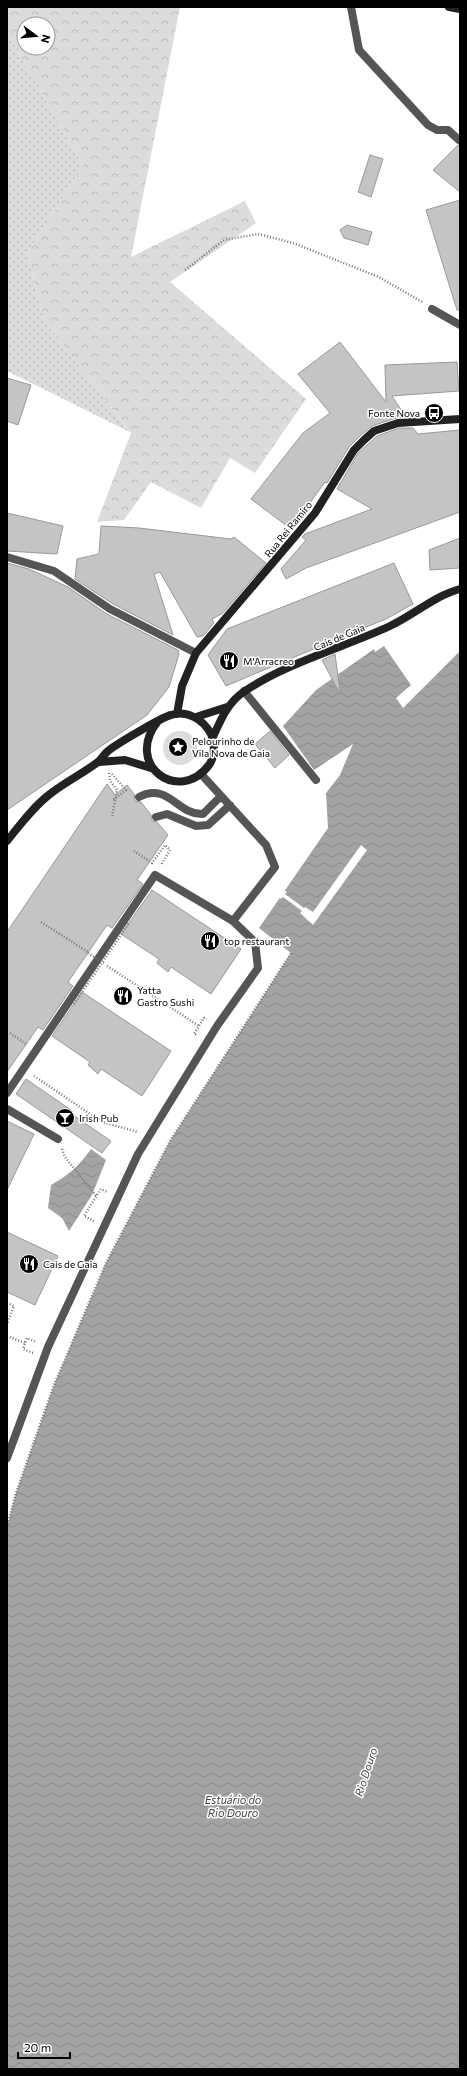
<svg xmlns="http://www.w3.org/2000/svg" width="467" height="2076" font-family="Commissioner,sans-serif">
	<defs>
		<pattern id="grass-dots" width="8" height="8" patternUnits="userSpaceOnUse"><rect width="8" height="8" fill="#dcdcdc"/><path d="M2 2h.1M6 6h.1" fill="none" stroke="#bbb" stroke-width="1.8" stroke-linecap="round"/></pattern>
		<pattern id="forest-crowns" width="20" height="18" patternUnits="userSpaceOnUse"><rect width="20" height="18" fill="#dcdcdc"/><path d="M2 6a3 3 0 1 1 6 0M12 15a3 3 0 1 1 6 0" fill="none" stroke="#bbb"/></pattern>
		<pattern id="water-waves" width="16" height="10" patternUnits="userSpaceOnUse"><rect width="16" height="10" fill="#a3a3a3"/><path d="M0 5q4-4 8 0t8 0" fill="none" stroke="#8b8b8b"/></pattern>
	</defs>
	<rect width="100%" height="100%" fill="#fff"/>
	<path fill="url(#grass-dots)" d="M7,32l76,134 -56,88 18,68 85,110 -123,-61z"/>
	<path fill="url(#forest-crowns)" fill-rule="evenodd" d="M7,7h173l-49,250 114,-56 11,22 -86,59 136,117 -51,74 -25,-15 -29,50 -50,-26 -27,38 -27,2 34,-89 -86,-111 -18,-68 56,-88 -76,-134zM24,24h24v24h-24z"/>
	<path fill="#dcdcdc" d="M163 748a17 17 0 1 1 34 0a17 17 0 1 1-34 0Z"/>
	<path fill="url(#water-waves)" d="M384,646l27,39 -15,13 7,10 57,-57v1418h-453v-542l9,-34 38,-108 52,-122 64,-122 121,-188 -32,-25 69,-100 -2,-35 14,-18 13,-31 -39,26 -31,-44 33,-36 58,-41 1,3z
		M91,1149l15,11 -14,35 -23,36 -7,-13 -14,-10 3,-23c19,-11 27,-18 40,-36z"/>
	<path fill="#fff" d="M361,845l6,5 -54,75 -13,-12 2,-2 -19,-14 -2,2 -3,-3 5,-6 4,2 -2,2 19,14 1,-1 8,5z"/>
	<path fill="#c4c4c4" stroke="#999" d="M458,145h2v47l-27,-22z
		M370,155l13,4 -12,38 -13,-5z
		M460,200v110h-3l-31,-100z
		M347,225l25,7 -4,13 -24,-7 -4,-8z
		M340,342l46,60 -1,-37 72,-3 2,29 -67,5 14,21 -10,1 -24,8 -12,10 -11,11 -22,36 -2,-1 -34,47 -40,-30 52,-66 27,-20 -32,-39z
		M7,378l24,7 -13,40 -11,-4z
		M399,428h14l5,6 42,-4v82l-154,56 -20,11 -5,-10 25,-29 -4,-3 3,-3 67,-25 -35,-20 21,-36 10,-9 9,-8z
		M7,513l56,13 -6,28 -50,-3z
		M101,526l38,2 92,11 3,-2 32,26 -43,50 -11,6 2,4 -11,13 -6,1 -37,-65 -6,2 19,61 -60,-31 -38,-25 2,-20 22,-5z
		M460,538v30l-30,2 -1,-20z
		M7,563l22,6 39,18 39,27 71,36 1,4 -10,33 -22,28 -140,95z
		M394,563l19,41 -27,15 -52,21v3l-17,7 -1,-2 -90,38 -18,-31 19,-26z
		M335,654l5,37 -1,1 -17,-32z
		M270,731l19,24 -14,13 -20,-24z
		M107,784l8,11 12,-10 7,9 1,7 6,1 10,13 1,6 5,1 11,13 -31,45 6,4 -31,44 -5,-3 -39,57 5,4 -30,44 -5,-3 -31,45v-140z
		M152,890l89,59 -30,45 -40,-27 -3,5 -11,-9 2,-4 -38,-25z
		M82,992l89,59 -29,45 -41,-27 -3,5 -10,-9 2,-3 -38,-26z
		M26,1079l45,31 -1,3 41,28 -9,12 -86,-59z
		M7,1121l27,13 -27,56z
		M7,1232l51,24 -23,49 -28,-13z"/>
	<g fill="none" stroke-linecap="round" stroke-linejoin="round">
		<path stroke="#777" stroke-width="2.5" stroke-dasharray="1 2" stroke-linecap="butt" d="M185,270l39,-30 34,-6 35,9 86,34 43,25
			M109,773l1,8 7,9 -5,27
			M112,774l14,16 -14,11
			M134,851l18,12 13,-18 5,5 -9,15
			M41,922l47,30
			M107,966l92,60
			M10,1033l16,11
			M196,1035l-2,-1 10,-16 3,1
			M34,1076l68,46 36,10
			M62,1149l3,8 32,40
			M94,1221l-10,-5 17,-27 6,3
			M7,1303l7,3 -7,18
			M7,1336l18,7
			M33,1353l-10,-4 4,-11 9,4
			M7,1527l9,-34 38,-108 52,-122 64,-122 121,-188"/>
		<path stroke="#555" stroke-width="8" d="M351,7l8,43 69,75 9,5h11l11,10
			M432,309l28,16
			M244,691l72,89
			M139,797c30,-15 38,18 64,17l18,-18
			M156,817l11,-3 29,12 12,-1 22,-20
			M7,1458l41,-111 90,-193 79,-128 41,-58 -3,-26 -22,-21 42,-54 -9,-22 -65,-71"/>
		<path stroke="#555" stroke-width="8" d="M7,557l47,14 56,38 86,44
			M7,1093l148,-218 78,46
			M7,1109l51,30"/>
		<path stroke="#222" stroke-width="8" d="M449,7l11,2
			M177,714l5,-28 14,-33 119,-140 39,-63 10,-10 10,-9 24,-8 62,-4
			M196,717l31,-10
			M213,737c8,-18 15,-35 32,-46 41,-28 100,-44 145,-65 24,-11 44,-30 70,-37
			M99,762l26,-2 29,9
			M7,841c13,-16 26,-34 43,-47 15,-12 32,-20 48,-32 4,-3 6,-8 10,-11 7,-6 54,-34 63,-36 16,-5 32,4 40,19 4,9 4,23 -2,31 -30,40 -86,0 -51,-44"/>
		<path stroke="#777" stroke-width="2.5" stroke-dasharray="1 2" stroke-linecap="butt" d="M88,953l16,10
			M74,1004l55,-81"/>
	</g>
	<defs>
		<symbol id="bus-disc" viewBox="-11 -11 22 22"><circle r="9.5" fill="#000" stroke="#fff"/><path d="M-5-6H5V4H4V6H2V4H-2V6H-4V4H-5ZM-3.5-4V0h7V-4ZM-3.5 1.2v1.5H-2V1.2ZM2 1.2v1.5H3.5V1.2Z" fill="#fff"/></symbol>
		<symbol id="restaurant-disc" viewBox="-11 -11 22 22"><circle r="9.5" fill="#000" stroke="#fff"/><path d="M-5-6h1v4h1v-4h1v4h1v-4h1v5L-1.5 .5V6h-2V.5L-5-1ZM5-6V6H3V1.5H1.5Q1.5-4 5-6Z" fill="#fff"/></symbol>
		<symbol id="sight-disc" viewBox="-11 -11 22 22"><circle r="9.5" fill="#000" stroke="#fff"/><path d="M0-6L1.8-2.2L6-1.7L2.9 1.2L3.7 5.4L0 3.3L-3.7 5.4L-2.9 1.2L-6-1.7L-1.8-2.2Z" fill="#fff"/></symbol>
		<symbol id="bar-disc" viewBox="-11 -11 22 22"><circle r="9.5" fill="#000" stroke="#fff"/><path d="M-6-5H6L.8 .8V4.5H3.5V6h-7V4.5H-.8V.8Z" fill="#fff"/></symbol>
	</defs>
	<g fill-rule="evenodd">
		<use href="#bus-disc" x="423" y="402" width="22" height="22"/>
		<use href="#restaurant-disc" x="218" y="650" width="22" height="22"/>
		<use href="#sight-disc" x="167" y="736" width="22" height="22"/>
		<use href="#restaurant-disc" x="199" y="930" width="22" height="22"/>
		<use href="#restaurant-disc" x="112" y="985" width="22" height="22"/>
		<use href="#bar-disc" x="54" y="1107" width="22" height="22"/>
		<use href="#restaurant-disc" x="18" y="1253" width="22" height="22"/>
	</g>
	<g text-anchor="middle" stroke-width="3" stroke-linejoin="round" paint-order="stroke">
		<g font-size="10" fill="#000" stroke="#fff" text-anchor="start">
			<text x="420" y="417" text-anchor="end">Fonte Nova</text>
			<text x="243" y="665">M'Arracreo</text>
			<text x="192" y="745">Pelourinho de<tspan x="192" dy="12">Vila Nova de Gaia</tspan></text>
			<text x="224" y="945">top restaurant</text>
			<text x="137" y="994">Yatta<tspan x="137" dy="12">Gastro Sushi</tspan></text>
			<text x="79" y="1122">Irish Pub</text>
			<text x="43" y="1268">Cais de Gaia</text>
		</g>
		<g font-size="10" fill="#000" stroke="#fff">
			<text transform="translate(288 529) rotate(-51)" y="4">Rua Rei Ramiro</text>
			<text transform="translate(339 637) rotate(-23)" y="4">Cais de Gaia</text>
		</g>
		<g font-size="11" font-style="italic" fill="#444" stroke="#fff">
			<text transform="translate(366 1772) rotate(-72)" y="4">Rio Douro</text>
			<text x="233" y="1804">Estuário do<tspan x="233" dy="13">Rio Douro</tspan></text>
		</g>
	</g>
	<rect width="467" height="2076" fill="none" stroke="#000000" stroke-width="16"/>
	<g transform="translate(36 36) rotate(106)"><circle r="19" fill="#ffffff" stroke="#999999"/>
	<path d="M0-3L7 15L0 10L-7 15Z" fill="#000000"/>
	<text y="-6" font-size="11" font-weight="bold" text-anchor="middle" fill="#000000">N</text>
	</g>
	<path d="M18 2052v6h52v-6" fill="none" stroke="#000000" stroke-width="2"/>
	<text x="24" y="2052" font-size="12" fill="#000000" stroke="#ffffff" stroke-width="3" paint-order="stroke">20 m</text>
</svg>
